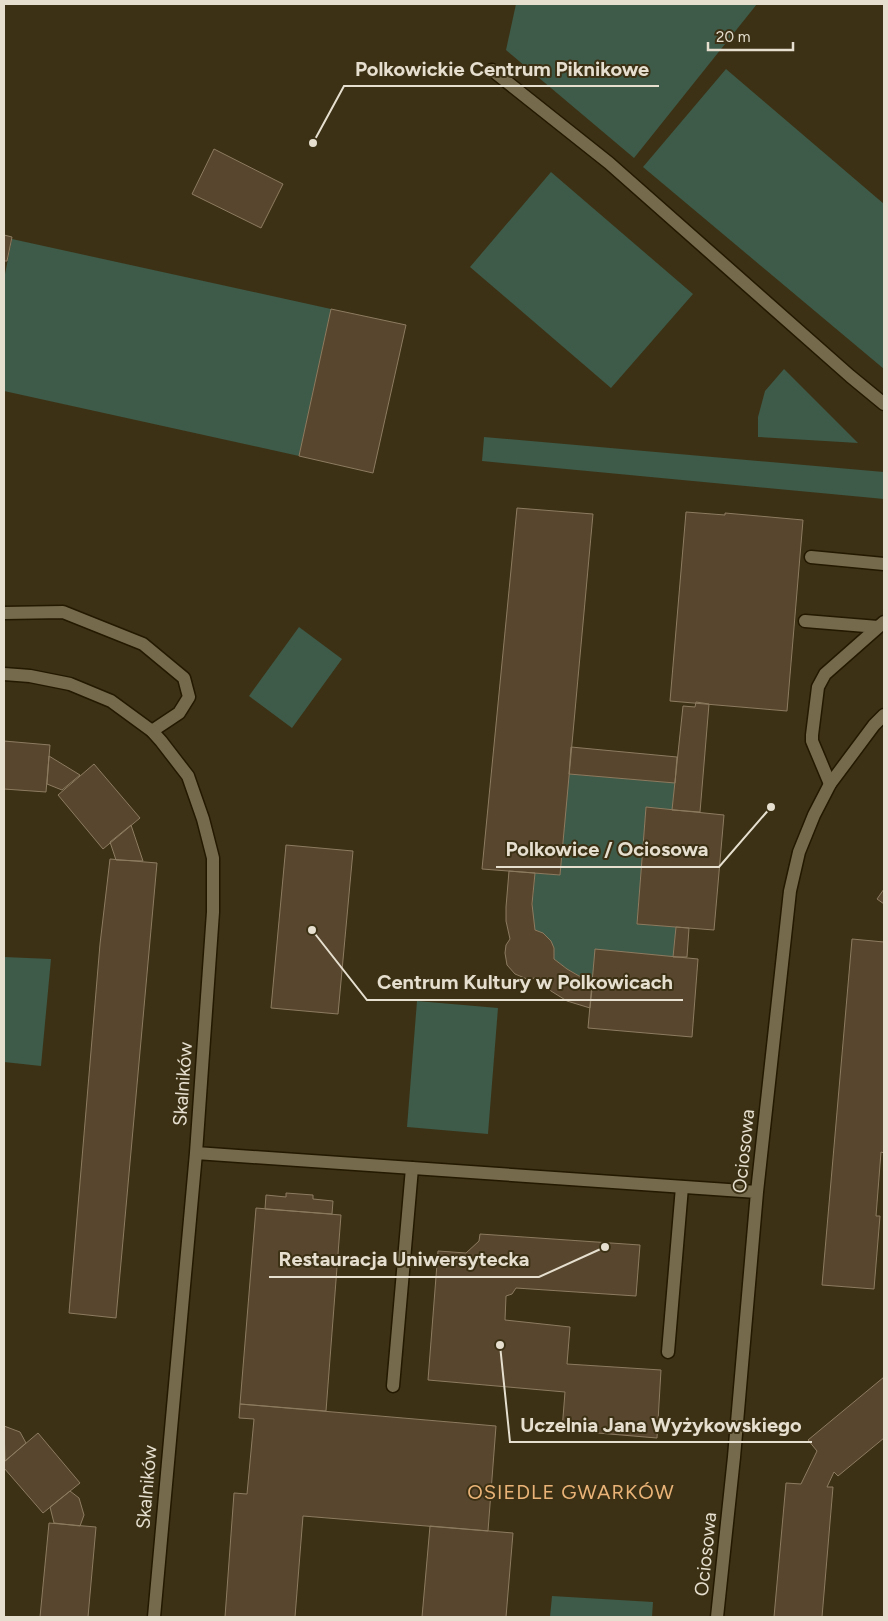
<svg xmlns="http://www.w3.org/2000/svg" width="888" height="1621" font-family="Figtree,sans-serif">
	<rect width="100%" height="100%" fill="#3c3115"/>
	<path fill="#3e5a48" d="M516,4h241l-123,154 -128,-108z
		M726,69l158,135v165l-241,-202z
		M551,172l142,122 -82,94 -141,-121z
		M12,239l319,70 -32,147 -295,-65v-112z
		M784,369l74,74 -100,-6v-20l7,-26z
		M484,437l400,35v27l-402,-38z
		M299,627l43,32 -50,69 -43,-32z
		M569,774l106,9 -3,27 -26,-2 -9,116 39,3 -3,30 -80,23 -14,-4 -12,-7 -13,-10c1,-12 -7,-25 -19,-29l-3,-20 3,-37 25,2z
		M4,957l47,2 -10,107 -37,-4z
		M417,1001l81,7 -10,126 -81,-7z
		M552,1596l101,6 -1,15h-102z"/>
	<path fill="#58472e" stroke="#8d7b60" d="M214,149l69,35 -22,44 -69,-34z
		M4,235l8,2 -5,24h-3z
		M331,309l75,16 -33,148 -74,-17z
		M517,508l76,6 -33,361 -78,-6z
		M686,512l39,3v-2l78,7 -16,191 -117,-10z
		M696,702l13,2 -9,108 -28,-2 11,-104 12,1z
		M4,741l46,4 -4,47 -42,-3z
		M571,747l106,10 -2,26 -106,-9z
		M49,756l31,19 -18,15 -15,-6z
		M94,764l46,54 -37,31 -45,-54z
		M646,807l78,8 -10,115 -77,-6z
		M131,825l12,36 -27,-1 -6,-18z
		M286,845l67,6 -15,163 -67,-6z
		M110,859l47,4 -41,455 -47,-5 31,-369z
		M509,871l26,2 -3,31 3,26 8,3 8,8 3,7v11l13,10 12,7 14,4 -3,28 -23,-7 -16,-10 -16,-13 -8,1 -12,-5 -8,-9 -2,-12 1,-8 4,-6 -4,-18v-14z
		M884,889v15l-7,-5z
		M676,927l13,1 -2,29h-14z
		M852,939l32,3v211l-3,-1 -5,64h4l-6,73 -52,-4z
		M595,949l103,10 -6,78 -104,-9z
		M286,1193l27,2v4l20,2 -1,13 -67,-5 1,-14 20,2z
		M256,1208l85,7 -15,196 -86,-7z
		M480,1234l160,11 -4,51 -120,-8 -4,6 -6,2 -1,24 65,7 -3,37 94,6 -4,68 -95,-8 3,-38 -137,-12 10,-129 28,2 13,-12z
		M884,1377v61l-46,38 -4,-4 -7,15h6l-11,130h-48l12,-134 15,1 16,-33 -9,-11z
		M240,1404l256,22 -8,105 -185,-15 -8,101h-70l9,-124 13,1 7,-75 -15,-1z
		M4,1426l16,6 6,11 -21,18z
		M38,1433l42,50 -37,30 -39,-45v-6z
		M70,1491l9,7 5,17 -4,11 -26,-3 -4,-16z
		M49,1523l47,4 -8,90h-48z
		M430,1526l83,7 -7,84h-84z"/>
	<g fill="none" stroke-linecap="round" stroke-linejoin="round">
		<defs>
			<path id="service" d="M811,557l73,7
				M4,613l59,-1 80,32 41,34 5,19 -10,16 -27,18
				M805,621l73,6
				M830,784l-18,-43v-6l6,-48 7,-13 59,-52
				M668,1352l14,-165
				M393,1386l19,-218"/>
			<path id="pedestrian" d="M492,70l117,93 241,213 34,28"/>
			<path id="minor" d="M4,674l26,2 40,8 41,17 41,30 9,10 27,35 15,43 10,39v54l-17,241 -42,464
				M196,1153l561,39
				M717,1617l17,-160 23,-265 33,-301 9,-39 15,-37 16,-31 44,-59 10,-10"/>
		</defs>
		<use href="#service" stroke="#231900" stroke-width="15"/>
		<use href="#pedestrian" stroke="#231900" stroke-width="15"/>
		<use href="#minor" stroke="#231900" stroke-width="15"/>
		<use href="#service" stroke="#766a4c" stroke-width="12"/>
		<use href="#pedestrian" stroke="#766a4c" stroke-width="12"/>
		<use href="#minor" stroke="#766a4c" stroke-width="12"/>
	</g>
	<g text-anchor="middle" stroke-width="4" stroke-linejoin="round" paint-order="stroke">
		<g font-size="19" fill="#e6dfcf" stroke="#3c3115">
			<text transform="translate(182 1084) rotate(-86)" y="7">Skalników</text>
			<text transform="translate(743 1151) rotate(-84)" y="7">Ociosowa</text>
			<text transform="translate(146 1487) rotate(-85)" y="7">Skalników</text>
			<text transform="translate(705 1554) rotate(-84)" y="7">Ociosowa</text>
		</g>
		<g font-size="20" letter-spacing="1" fill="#eab377" stroke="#3c3115">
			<text x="571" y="1499">OSIEDLE GWARKÓW</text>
		</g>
	</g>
	<path fill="none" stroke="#e6dfcf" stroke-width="2" d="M313 143L344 86H659M771 807L719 867H496M312 930L367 1000H683M605 1247L539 1277H269M500 1345L510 1442H812"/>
	<g fill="#e6dfcf" stroke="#3c3115" stroke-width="2">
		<circle cx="313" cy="143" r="5"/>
		<circle cx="771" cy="807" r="5"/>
		<circle cx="312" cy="930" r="5"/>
		<circle cx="605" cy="1247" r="5"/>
		<circle cx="500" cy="1345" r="5"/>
	</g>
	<g font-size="20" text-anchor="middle" font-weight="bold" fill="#e6dfcf" stroke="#3c3115" stroke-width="4" stroke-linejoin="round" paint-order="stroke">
		<text x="502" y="76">Polkowickie Centrum Piknikowe</text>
		<text x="607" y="856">Polkowice / Ociosowa</text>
		<text x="525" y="989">Centrum Kultury w Polkowicach</text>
		<text x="404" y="1266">Restauracja Uniwersytecka</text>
		<text x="661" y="1432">Uczelnia Jana Wyżykowskiego</text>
	</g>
	<rect width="888" height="1621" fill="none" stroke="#e6dfcf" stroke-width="10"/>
	<path d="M708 42v8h85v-8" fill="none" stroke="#e6dfcf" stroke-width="2.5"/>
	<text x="716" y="42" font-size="15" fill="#e6dfcf" stroke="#3c3115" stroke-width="4" paint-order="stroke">20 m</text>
</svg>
